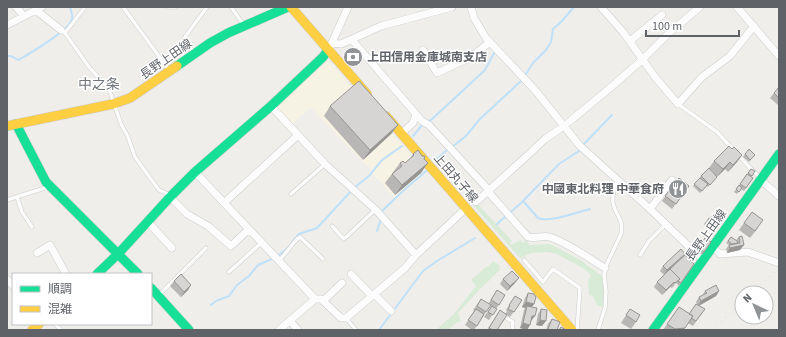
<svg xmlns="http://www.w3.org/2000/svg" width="786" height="337" font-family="'Source Sans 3','Noto Sans JP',sans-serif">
	<rect width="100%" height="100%" fill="#efeeea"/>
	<path fill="#f7f3e4" d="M326,58l76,87 -21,14 -10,11 -60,-62 -21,17 -16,-18z
		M403,147l22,24 -30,27 -23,-25 11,-12z"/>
	<path fill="#d8ebd6" d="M470,196l42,45 -2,2 1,2 10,-5 1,3h2v-3l4,1 1,4 21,-1 34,18v1l18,13 2,15 -1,16 -6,-2 -4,-9 -4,-1 -1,-14 3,-6 -5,-5 -29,-16 -9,-2 -17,1 -11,5 -53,-60z
		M493,261l7,5 -3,5 3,-3 1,1 -20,19 -23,25 3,9h-4l-9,8h-12l18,-16 22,-28 -5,-6 16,-14 1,1z"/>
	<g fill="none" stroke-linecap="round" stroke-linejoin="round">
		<path stroke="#bfe0f9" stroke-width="2" d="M7,56h4l7,4 4,-2c10,-6 48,-28 50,-39 1,-3 -1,-8 -2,-12
			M526,74l7,-11 13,-13 5,-8 2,-13 8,-7 13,-15
			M428,121l3,-1 54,-50 9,-17
			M413,136l10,-12
			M584,144l28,-29
			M452,147l14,-11 13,-16 43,-40
			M436,160l12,-11
			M523,201l15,17c10,5 40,-6 52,-9
			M381,212l23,-22 22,-19
			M497,224l24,-21 38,-39 20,-13
			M377,231l4,-12
			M278,256l13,-11 2,-4 6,-7 18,-6 37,-40 16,-13 12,-15 20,-14
			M211,305l5,-4 13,-5 8,-11 12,-9 9,-11 16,-7
			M379,330l44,-59 14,-10 38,-23"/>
		<defs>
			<path id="lane" d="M123,7l46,63
				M167,7h8
				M231,7l12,17
				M61,30l4,3 24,34 20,22 12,35 7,13 7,20 24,33 11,5
				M65,33l20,-26
				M194,53l-9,-12v-4l22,-30
				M678,104l39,28 34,37 9,8
				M291,194l34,-30
				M17,197l5,15 10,15
				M7,200l41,-13
				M332,226l12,13 31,-29
				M640,255l9,-14 17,-17
				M524,260l19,22 10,-13 27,19 -3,42
				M279,261l18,-22 3,-2 23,22
				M229,272l33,-30
				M159,295l47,-47
				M502,315l11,7 -1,8
				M346,318l10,12
				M55,324l6,6
				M598,330l7,-22 1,-17 -2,-16 1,-7 16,-34c3,-17 -6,-18 -8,-31 -1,-6 2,-17 4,-23"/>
			<path id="street" d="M16,7l8,9
				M471,7l3,11 12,20 49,52 45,56 70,63 53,51
				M601,7l22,25 32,45 23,27 24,-27 28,-21 24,-30
				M737,7l42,49
				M37,11l24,19
				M7,25l35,-18
				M352,40l70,81 7,4 57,62 5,8 37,42c7,2 14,-2 22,0 20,7 38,21 55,31
				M630,41l32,-26
				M332,43l9,1 40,-18 71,-19
				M330,47l18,-40
				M423,50l14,23 34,-16 19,-15
				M271,106l54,58 51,46 40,45
				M401,134l12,-11 3,-9
				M195,172l120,127h6l20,19h5l59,-50 11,-13 45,-42
				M761,178l2,4 16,14
				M170,197l17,17 21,12 23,20 18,-17
				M225,202l72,-66
				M476,202l53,-48 16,-15 19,-13 46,-38 33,-29 26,-26 31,-26
				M650,209l22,-29
				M147,221l25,27
				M713,247l7,7 28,-2 31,11
				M37,253l13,-8 16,29
				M351,274l19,20 6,2 15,15
				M7,279l6,7
				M323,301l19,-18
				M290,321l8,9
				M279,330l36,-31"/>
			<path id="fast" d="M177,66l33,-23 18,-10 60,-26
				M16,124l30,58 92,92
				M97,274l21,-20 53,-58 24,-24 76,-66 52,-49 5,-7
				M151,288l38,42
				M653,330l126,-176"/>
			<path id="slow" d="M291,7l76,87
				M386,116l186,214
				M7,126l106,-22 17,-6 47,-32
				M32,330l7,-6"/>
		</defs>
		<use href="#lane" stroke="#cbcccc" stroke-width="4.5"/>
		<use href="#street" stroke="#cbcccc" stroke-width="8"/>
		<use href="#fast" stroke="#cacacb" stroke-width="10"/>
		<use href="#slow" stroke="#cacacb" stroke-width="10"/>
		<use href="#lane" stroke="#fdfcfc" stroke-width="3.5"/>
		<use href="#street" stroke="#fdfcfc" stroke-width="7"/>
		<use href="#fast" stroke="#16e098" stroke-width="9"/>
		<use href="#slow" stroke="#ffcf43" stroke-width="9"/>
		<path stroke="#e4e4e4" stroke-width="2" stroke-dasharray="1 5" stroke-linecap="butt" d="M752,293l27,-25
			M712,330l30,-28"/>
	</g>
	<path fill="#b8b7b5" d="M779,87v17l-1,1 -8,-7z
		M330,106l68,19 -7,9 -28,26 -39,-44z
		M732,149l10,6 -5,7 -9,10 -3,-3 -8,8 -8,-9 5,-7z
		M413,154l11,5 -3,14 -26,22 -10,-12 15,-20h5l5,-4z
		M745,154l10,1 -6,7 -6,-5z
		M751,169l4,2 -4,6 2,1 -9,13 -3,-2 -4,5 -3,-2z
		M701,176l16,1 -9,10 -1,-1 -7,7 -7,-7z
		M679,178l10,8 -17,23 -10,-8z
		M717,216l4,3 -5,8 -8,4 -4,-7 4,-5z
		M744,223l14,5 -8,10 -11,-8z
		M742,236l-2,14 -13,3 -1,-4 3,-4 -3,-2 5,-6 5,3 3,-3z
		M705,238l6,4 -9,13 -6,-5z
		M685,254l-15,15 24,-5 -15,22 -3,-3 -4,5 -2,-1 -8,8 -8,-8 3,-5 7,-7 -4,-4 3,-5z
		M503,279l12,4 -8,8 -7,-7z
		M174,281l17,4 -3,5 -7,7 -11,-11z
		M497,290l8,5 -16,25 -5,-3 7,-10 -1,-1 -16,24h-2l-7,-5 9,-14 -1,-1 8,-11 7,5z
		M705,291h14l-3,5 -17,10 6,3 -12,17 -5,-3 -5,7h-20l16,-23 10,7 8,-10 -1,-2 3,-5 3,-1z
		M528,293l6,11 -2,3 -1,14 -4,9 -7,-2 4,-18 1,-2 -3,-1 3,-9z
		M515,296l7,4 -12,17 -3,-2 -10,15h-10l13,-20 5,4 2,-3 -1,-1z
		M541,309l1,17 -6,-1 2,-11z
		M630,309l6,13 -5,7 -10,-6z
		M552,319l5,11h-11l2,-6z"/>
	<path fill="#969594" d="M398,125l-7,9 -28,26 7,-10z
		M742,155l-5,7 -9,10 5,-7z
		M730,162l-5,7 -8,8 6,-8z
		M428,163l-7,10 -26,22 7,-10z
		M719,222l-3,5 -8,4 3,-5z
		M744,245l-4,5 -13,3 3,-5z
		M685,254l-21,21 3,-5z
		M519,278l-4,5 -8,8 3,-5z
		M674,282l-4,5 -8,8 4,-5z
		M191,285l-3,5 -7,7 3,-5z
		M719,291l-3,5 -18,10 3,-5z
		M526,302l8,2 -4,5 -3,-3 -2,2 -3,-1z
		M532,316h3l-4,5h-2z
		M540,320l6,1 -4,5 -6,-1z
		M523,323l7,2 -3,5 -7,-2z
		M685,328l-2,2h-9l1,-1z"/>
	<path fill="#d6d5d3" stroke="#969594" d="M359,81l39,44 -28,25 -40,-44z
		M779,87v11l-5,-5z
		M729,146l3,3 2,-2 8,8 -9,10 -3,-3 -7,7 -9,-8z
		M749,149l6,6 -5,5 -5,-6z
		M418,150l4,6h3l-1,3 4,4 -26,22 -10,-11 10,-8 -2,-3 3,-2 2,2 9,-8 -1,-1z
		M709,168l8,9 -7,8 -9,-9z
		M751,169l4,2 -3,5 -4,-3z
		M747,174l6,4 -7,10 -6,-4z
		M679,178l10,8 -13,18 -11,-8z
		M700,178l8,6 -6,7 -8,-7z
		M739,185l3,3 -3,4 -3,-3z
		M752,212l11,8 -8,11 -11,-8z
		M716,215l3,7 -8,4 -3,-7z
		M717,216h3l1,3 -3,1z
		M742,236l2,9 -14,3 -1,-3 11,-2 -1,-6z
		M731,237l6,4 1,2 -6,1 -4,-3z
		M705,238l6,4 -7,10 -6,-4z
		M681,249l4,5 -18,16 -4,-4z
		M685,255l9,9 -13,19 -3,-2 2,-2 -10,-10z
		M670,269l10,10 -5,4 -1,-1 -8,8 -9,-8z
		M512,271l7,7 -9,8 -7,-7z
		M181,274l10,11 -7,7 -10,-11z
		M716,285l3,6 -18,10 -2,-4 8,-4 -2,-2z
		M497,290l8,5 -6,10 -8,-5z
		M528,293l6,1 2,3 -2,7 -8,-2z
		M515,296l7,4 -8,12 -6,-3 2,-3 -1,-1z
		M481,299l10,6 -5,7 -9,-6z
		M696,304l9,5 -9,12 -5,-3 2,-2 -4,-2z
		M492,306l5,3 -4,6 -5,-3z
		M527,306l10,2 -2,8h-3l-2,9 -7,-2z
		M679,307l14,9 -8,12 -10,1 -8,-5z
		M476,309l8,5 -7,12 -9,-6z
		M541,309l6,1 -1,11 -6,-1z
		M630,309l10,6 -4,7 -10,-7z
		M500,310l7,5 -10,15h-4l-4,-2z
		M552,319l8,3 -3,8h-7l-2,-1z
		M561,327l5,3h-7z"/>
	<defs>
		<symbol id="bank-disc" viewBox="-11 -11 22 22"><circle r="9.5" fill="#919496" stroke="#fff"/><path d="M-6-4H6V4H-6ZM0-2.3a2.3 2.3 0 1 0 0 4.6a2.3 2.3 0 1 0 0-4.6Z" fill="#fff"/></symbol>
		<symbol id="restaurant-disc" viewBox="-11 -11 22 22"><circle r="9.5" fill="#919496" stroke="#fff"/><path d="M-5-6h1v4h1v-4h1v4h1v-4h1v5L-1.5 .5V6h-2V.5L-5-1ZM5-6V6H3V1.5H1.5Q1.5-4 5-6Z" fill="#fff"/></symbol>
	</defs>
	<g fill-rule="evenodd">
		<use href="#bank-disc" x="342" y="46" width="22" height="22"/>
		<use href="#restaurant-disc" x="667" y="178" width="22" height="22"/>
	</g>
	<g text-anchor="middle" stroke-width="3" stroke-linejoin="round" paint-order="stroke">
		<g font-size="12" font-weight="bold" fill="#5f6368" stroke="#fff" text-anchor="start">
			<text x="367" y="61">上田信用金庫城南支店</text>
			<text x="664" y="193" text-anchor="end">中國東北料理 中華食府</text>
		</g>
		<g font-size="12" fill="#5f6368" stroke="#fff">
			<text transform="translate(166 59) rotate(-35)" y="4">長野上田線</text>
			<text transform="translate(456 178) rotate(49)" y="4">上田丸子線</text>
			<text transform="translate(706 235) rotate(-54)" y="4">長野上田線</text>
		</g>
		<g font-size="14" fill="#70757a" stroke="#fff">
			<text x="99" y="89">中之条</text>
		</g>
	</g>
	<rect width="786" height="337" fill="none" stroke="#5f6368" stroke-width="16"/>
	<rect x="12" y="273" width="140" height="52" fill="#ffffff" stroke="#bfc1c3"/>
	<rect x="20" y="286" width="20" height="6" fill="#16e098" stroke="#bfc1c3"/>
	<text x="48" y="293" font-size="12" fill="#5f6368">順調</text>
	<rect x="20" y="306" width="20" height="6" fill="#ffcf43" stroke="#bfc1c3"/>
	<text x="48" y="313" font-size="12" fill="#5f6368">混雑</text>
	<g transform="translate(754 305) rotate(316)"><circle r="19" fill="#ffffff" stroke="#bfc1c3"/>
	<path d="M0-3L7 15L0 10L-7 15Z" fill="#919496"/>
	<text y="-6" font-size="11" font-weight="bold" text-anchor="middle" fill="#5f6368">N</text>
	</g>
	<path d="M646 30v6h93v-6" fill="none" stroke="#5f6368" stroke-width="2"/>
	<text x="652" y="30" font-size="12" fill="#5f6368" stroke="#ffffff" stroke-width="3" paint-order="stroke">100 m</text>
</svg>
